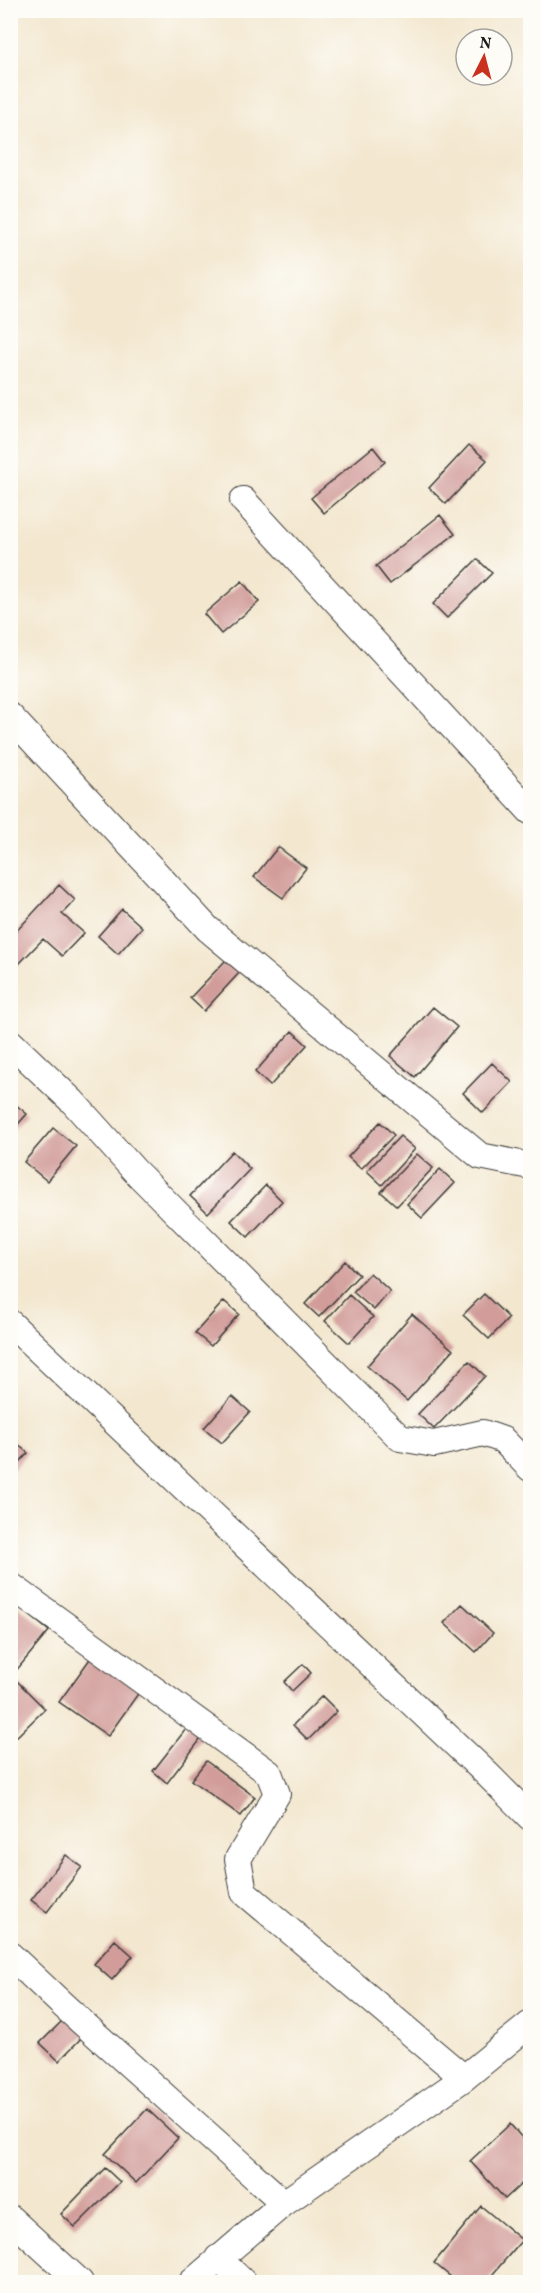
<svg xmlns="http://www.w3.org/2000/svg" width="541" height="2293" font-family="Vollkorn,serif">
	<rect width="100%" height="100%" fill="#fdfcf7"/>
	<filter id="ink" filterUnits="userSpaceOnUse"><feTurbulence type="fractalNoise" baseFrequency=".0167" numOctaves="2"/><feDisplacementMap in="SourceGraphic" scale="12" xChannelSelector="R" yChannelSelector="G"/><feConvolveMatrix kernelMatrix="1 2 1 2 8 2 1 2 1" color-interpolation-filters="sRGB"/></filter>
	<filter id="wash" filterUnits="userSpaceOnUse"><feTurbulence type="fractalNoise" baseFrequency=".008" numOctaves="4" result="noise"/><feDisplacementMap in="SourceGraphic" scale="24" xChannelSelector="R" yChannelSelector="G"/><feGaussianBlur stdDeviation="1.35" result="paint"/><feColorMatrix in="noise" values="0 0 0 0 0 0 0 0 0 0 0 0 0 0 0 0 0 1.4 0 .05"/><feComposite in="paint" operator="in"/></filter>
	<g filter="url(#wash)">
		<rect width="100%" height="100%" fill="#f3e7cf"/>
		<g id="blocks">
			<path fill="#d19c9a" d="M469,445l18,15 -41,44 -17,-16z
				M373,447l12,15 -61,51 -13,-15z
				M440,515l15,19 -65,50 -14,-18z
				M477,559l15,14 -45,45 -14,-14z
				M242,581l17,21 -38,32 -17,-20z
				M278,847l28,21 -23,30 -29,-21z
				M59,885l16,15 -13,14 22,19 -22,23 -19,-17 -27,28 -6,-5v-24z
				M122,909l20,18 -24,27 -20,-18z
				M226,960l14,12 -36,39 -14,-13z
				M433,1007l24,20 -42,50 -25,-21z
				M292,1031l15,14 -37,41 -15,-14z
				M492,1063l20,19 -29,31 -20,-20z
				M10,1100l17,14 -17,19z
				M380,1122l14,13 -33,34 -13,-12z
				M53,1128l23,18 -29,35 -23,-19z
				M400,1136l15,13 -33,36 -15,-14z
				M232,1151l18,18 -42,44 -18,-17z
				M417,1154l16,14 -36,38 -16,-14z
				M440,1169l15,14 -33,35 -15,-14z
				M266,1185l16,16 -34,36 -17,-16z
				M345,1261l14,14 -40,42 -14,-13z
				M370,1273l20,18 -16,19 -21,-18z
				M484,1294l25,24 -20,21 -26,-24z
				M349,1295l24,22 -24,26 -24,-22z
				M224,1301l15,13 -28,32 -16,-13z
				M412,1314l41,36 -46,51 -40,-35z
				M469,1361l16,15 -51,53 -16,-15z
				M232,1396l18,16 -28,31 -18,-15z
				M10,1438l18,15 -18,20z
				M462,1604l31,29 -17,19 -32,-29z
				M17,1605l32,26 -39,47v-65z
				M92,1656l48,35 -32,45 -49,-34z
				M303,1664l8,9 -19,18 -8,-9z
				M16,1680l29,29 -35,34v-57z
				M322,1696l15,15 -29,29 -15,-15z
				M190,1724l14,11 -37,48 -14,-12z
				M206,1761l49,36 -14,19 -50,-36z
				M66,1855l16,12 -35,45 -16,-12z
				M115,1940l18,16 -21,24 -18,-16z
				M70,2013l18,18 -29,30 -19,-18z
				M147,2109l31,29 -42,45 -31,-29z
				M510,2124l20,23v29l-25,23 -35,-38z
				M105,2168l15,14 -45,45 -14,-13z
				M481,2206l41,34 -36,42h-29l-23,-19z"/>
		</g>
	</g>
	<g filter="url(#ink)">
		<use href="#blocks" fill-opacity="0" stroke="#3c3a37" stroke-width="1.5"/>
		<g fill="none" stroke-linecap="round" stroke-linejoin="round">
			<defs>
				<path id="street" d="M243,500l287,311
					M10,716l198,213 272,227 50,10
					M10,1042l63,60 62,69 265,267 34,6 49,-11 20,7 27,28
					M10,1323l477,451 43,43
					M10,1585l259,188 8,21 -39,65 6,33 220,186
					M10,1955l54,51 220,197
					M10,2218l70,64
					M218,2258l25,24
					M192,2282l92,-79 180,-125 66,-54"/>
			</defs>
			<use href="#street" stroke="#3c3a37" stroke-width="28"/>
			<use href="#street" stroke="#fff" stroke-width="26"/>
		</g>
	</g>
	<rect width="541" height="2293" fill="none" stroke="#fdfcf7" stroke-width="36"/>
	<g transform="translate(484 57) rotate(6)"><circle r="28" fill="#fdfcf7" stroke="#a3a29f" stroke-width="1.5"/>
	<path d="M0-4.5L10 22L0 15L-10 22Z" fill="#c8321e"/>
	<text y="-9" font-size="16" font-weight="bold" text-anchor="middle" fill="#1c1c1c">N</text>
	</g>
</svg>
